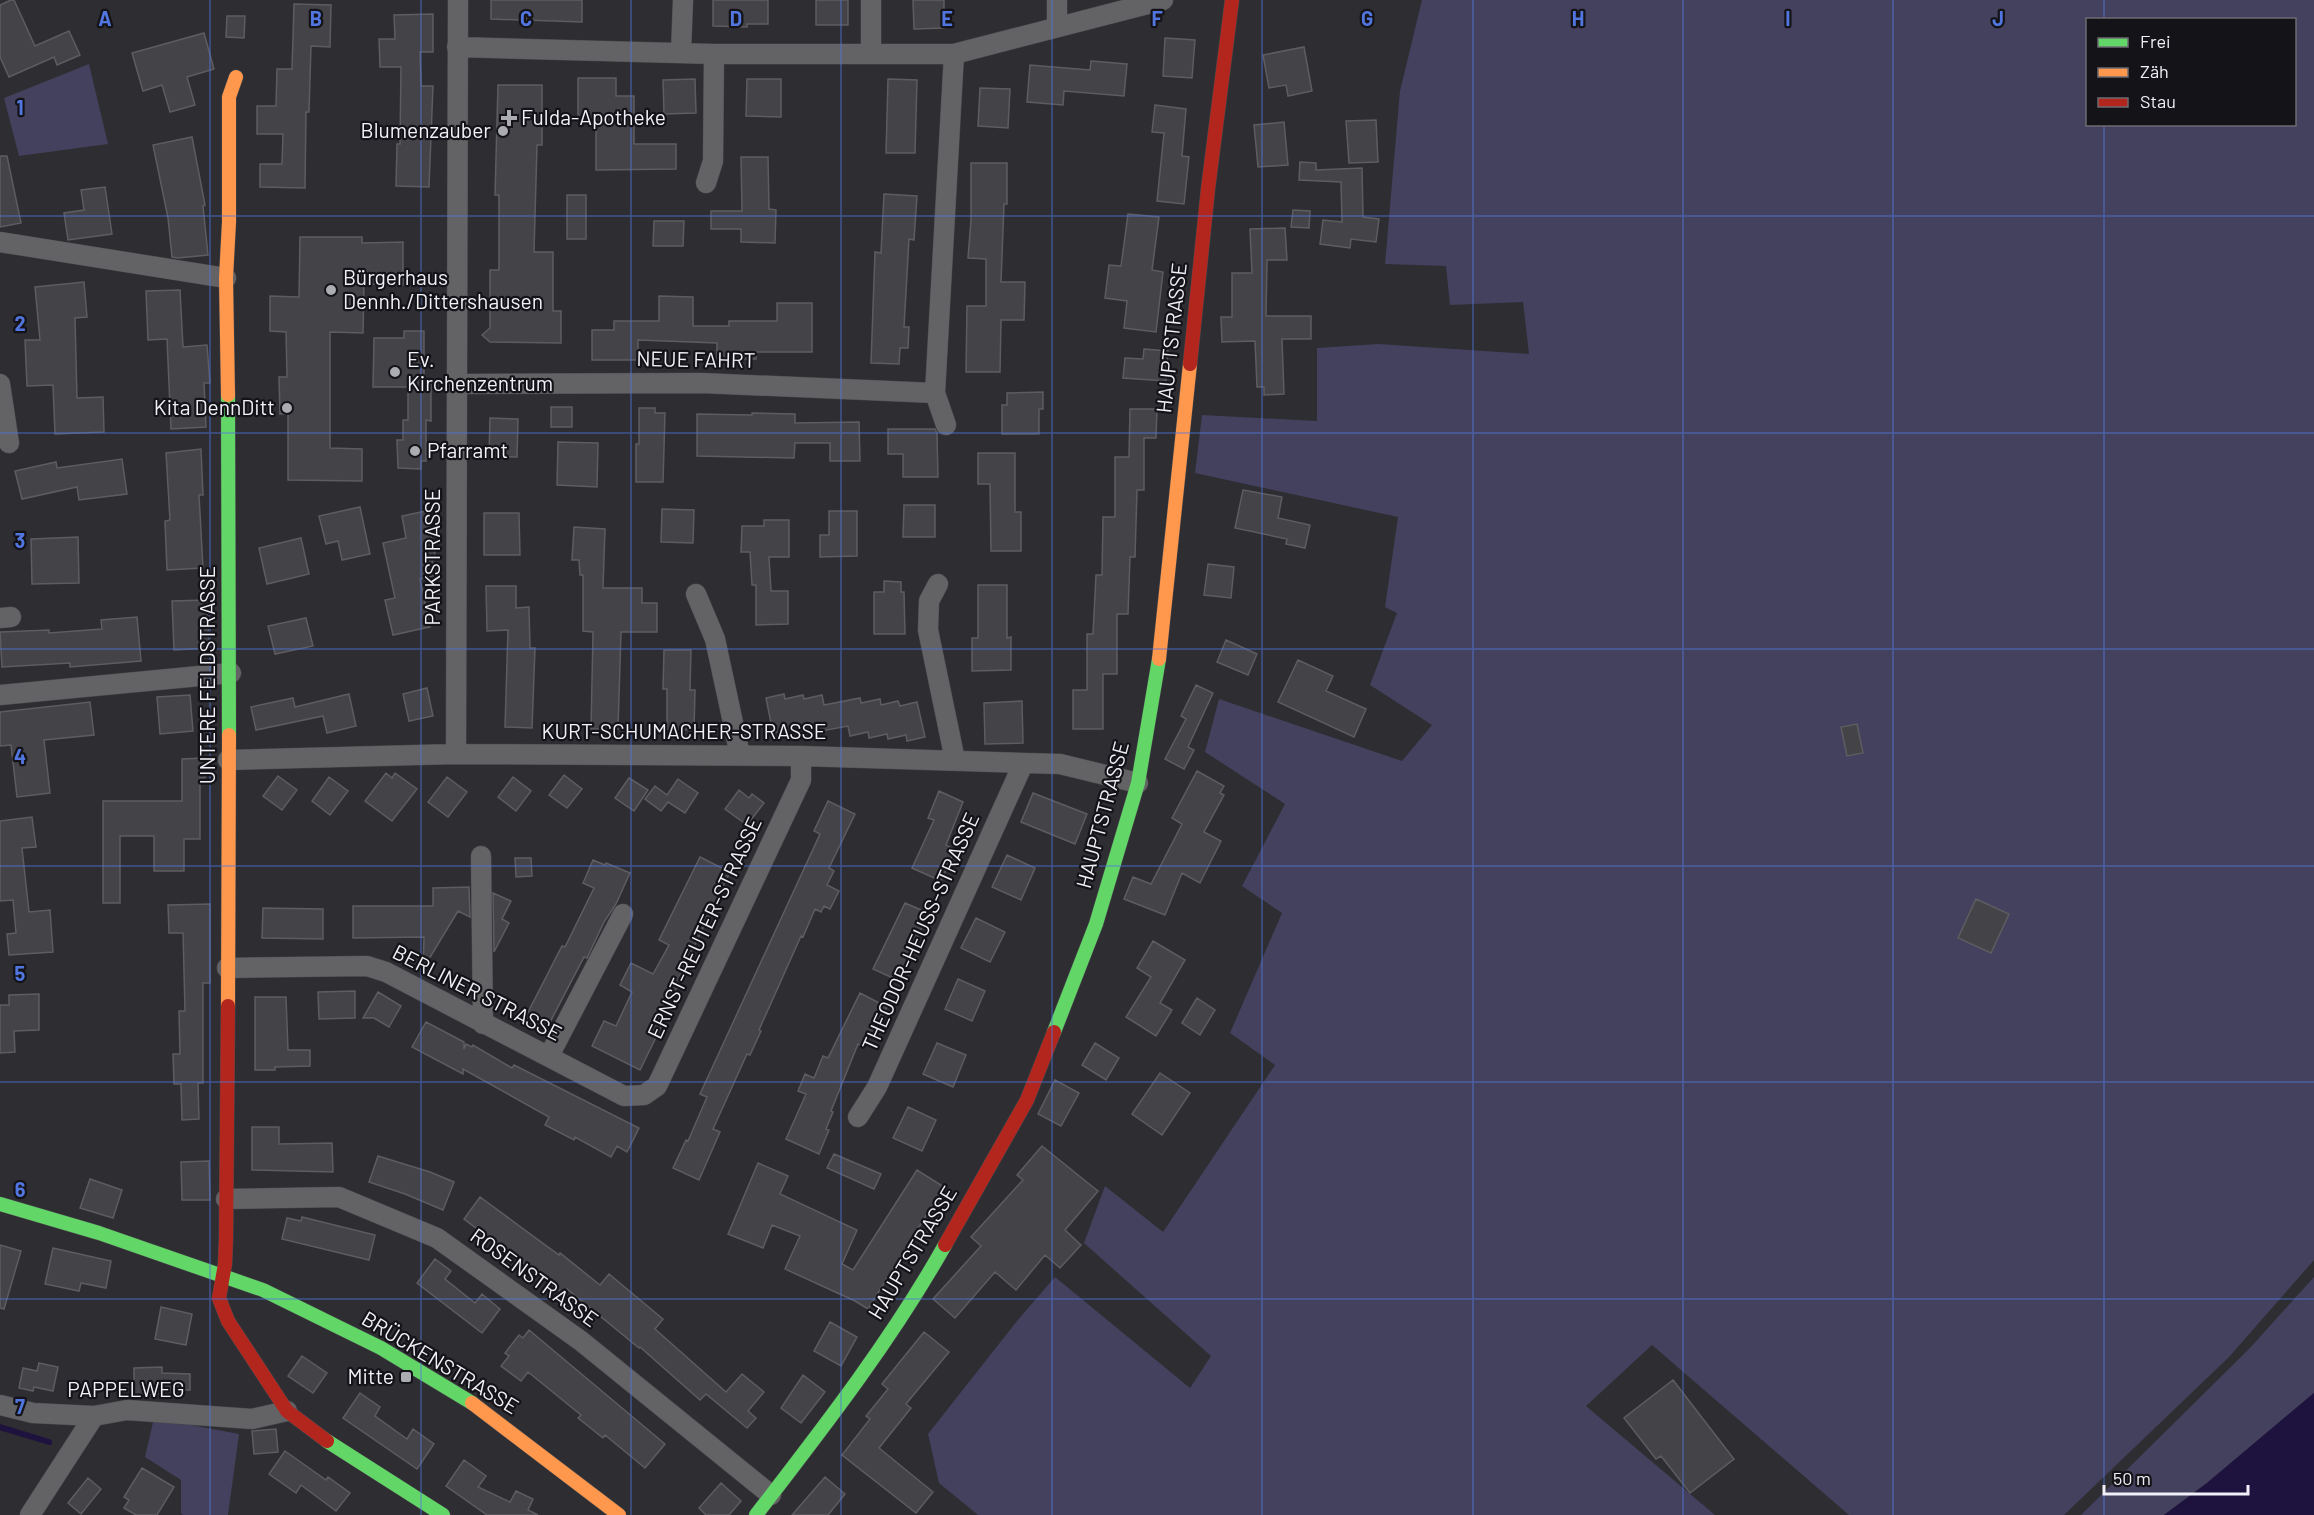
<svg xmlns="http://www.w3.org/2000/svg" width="2314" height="1515" font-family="Barlow,sans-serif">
	<rect width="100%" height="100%" fill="#2d2d32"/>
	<path fill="#44415e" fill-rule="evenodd" d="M1422,0h892v1260l-85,97 -165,158h-215l-197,-170 -66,61 129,109h-737l-39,-32 -11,-49 89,-113 38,-44 135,111 21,-32 -127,-113 21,-57 58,46 112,-167 -45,-32 52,-120 -40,-27 43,-82 -80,-52 14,-53 183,62 30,-36 -62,-40 27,-72 -12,-6 13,-90 -203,-44 7,-58 115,6v-73l61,-4 151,10 -6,-52 -73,3 -4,-39 -61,-2 15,-173zM2088,20h206v104h-206z
		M89,64l19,80 -89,12 -15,-58z
		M2314,1277v116l-107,90 -43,32h-83l168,-166z
		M154,1418l85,16 -11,81h-45l-2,-2v-33l-36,-23z"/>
	<path fill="#1e123f" d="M2314,1393v122h-150l43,-32z"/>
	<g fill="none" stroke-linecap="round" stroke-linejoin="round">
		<path stroke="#1e123f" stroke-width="6" d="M0,1427l49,15"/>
	</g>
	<path fill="#444348" stroke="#5d5d61" stroke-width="1.5" d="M11,0h3l21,46 34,-15 11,24 -23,10 -3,-8 -45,20 -9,-20v-52z
		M491,0h91v22l-91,-3z
		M713,0h55v24h-21v3l-34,-1z
		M816,0h32v25h-32z
		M913,0h31v28l-30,1z
		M294,4l37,1 -1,42 -19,-1 -2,66h-3l-1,76 -45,-1v-23h22l1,-30h-26v-28h19l1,-37h15z
		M433,14v38h-13l1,34h12l-4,101 -33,-1 1,-42h3l1,-77h-21l-1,-28h16l-1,-24z
		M227,16h18l-1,22 -18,-1z
		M204,33l10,36 -27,8 8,28 -25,7 -8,-27 -19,6 -11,-38z
		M1165,38l30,2 -3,38 -29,-2z
		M1304,47l8,44 -24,5 -2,-11 -17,3 -6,-33z
		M1091,61l36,3 -3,32 -60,-5 -1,14 -36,-3 3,-37 60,5z
		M578,78h38v18h18v48h42v25l-80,1v-53h-18z
		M695,79l1,34 -32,1 -1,-34z
		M747,79h34v38l-35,-1z
		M888,79l29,1 -2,73h-29z
		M498,85h44v60h-5l-3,107h19v59h8v32l-71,-1 -8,-7 8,-7v-58h9v-75h-4z
		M980,88l30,1 -2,39 -30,-2z
		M1155,105l31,4 -4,47 7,1 -5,47 -27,-3 7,-68 -12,-1z
		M1376,120l2,42 -29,1 -3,-42z
		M1284,122l4,43 -30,2 -4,-42z
		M192,137l13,68 -2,1 5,49 -30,3 -6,-1 -4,-39 -15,-73z
		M0,156h7l14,67 -21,4z
		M741,157h27l1,52 7,1 -1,33 -34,-1v-13h-30v-18h31z
		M1300,162l16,1v7l46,-2 1,49 16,2 -3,23 -25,-3 -1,9 -30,-4 3,-24 19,2 -1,-40 -42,-2z
		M971,163h36v41h-3l-3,78h24l-1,38h-23l-1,52h-34l1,-66h19v-47l-18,-1 3,-38z
		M105,187l7,47 -44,6 -4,-27 20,-3 -3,-20z
		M884,194l33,2 -3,44 -5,-1 -5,88h5l-1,21h-8l-1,16 -28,-1 4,-111 6,1z
		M567,195h19v44h-19z
		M1293,210l17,1 -1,17 -18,-1z
		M1128,214l31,3 -7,53 11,2 -7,60 -32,-4 3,-27 -22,-3 4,-33 12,1z
		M654,221h30l-1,25h-30z
		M1285,228l2,32h-20l-1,56h45v23h-29l2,55 -20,1v-8h-7l-2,-46 -33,1 -1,-25h11v-44h20l-2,-44z
		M300,237h62v6l41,-1v43l-39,-1 -1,49 -33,-1v116l32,1v32l-74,-1v-66h-8l-1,-37h8l-1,-45 -16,-1v-35l29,1z
		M84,282l3,35 -12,1 2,80 26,-1 1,35 -49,2 -2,-49 -26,1 -2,-46h15l-5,-53z
		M180,290l3,57 24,-2 3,38h-6l2,44 -35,2 -4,-90 -19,1 -2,-49z
		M659,296l34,1v29h36v-5h48v-18h35v49h-56v7h-39v-16l-79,-3v20h-46v-30h22v-9h45z
		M404,331h20v52h7v38l-5,-1v41h-5v8l-23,-1 -1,-28h6v-20h5v-33h-35l1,-49h30z
		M1144,349l24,2 -2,30 -43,-3 2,-20 18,1z
		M1043,392v17h-4v25h-37v-29h5v-12z
		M551,407h21v20h-21z
		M639,408h16v5h10l-2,69h-27v-38h3z
		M1130,409h27l-1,29h-12v52h-7l-2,67h-5l-2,57h-11v60h-14v55h-30v-39h14v-56h6l3,-59h6l1,-58h12v-60h14z
		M752,413l43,1v9l64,-1 1,39h-30v-18h-35l-1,15 -97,-2v-42l55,1z
		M490,418l28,1 -1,38 -28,-1z
		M888,429h47l2,4 1,44h-35v-23h-15z
		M558,442l40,1 -1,44 -40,-2z
		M201,449l2,46h-4l4,73 -36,2 -2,-49 5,-1 -4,-67z
		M978,453h37v59h6v39h-30l-1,-67h-12z
		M122,459l5,35 -48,6 -2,-13 -55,12 -7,-28 41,-9 1,6z
		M1243,490l39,7 -4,21 32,7 -5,23 -19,-4 1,-5 -52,-11z
		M904,505h31v32h-32z
		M360,507l10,47 -28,6 -4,-19 -12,3 -7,-28z
		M662,509l32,1 -1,33 -32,-1z
		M426,511l10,48 -4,1 4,15 -16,4 10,48 -37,8 -8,-35 10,-2 -12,-55 23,-5 -4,-22z
		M829,511h28v45l-37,1v-22h9z
		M484,513h35l1,42h-36z
		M764,520h25v37h-20l2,34h17v33l-32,1v-40h-4l-2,-33h-9l1,-26h22z
		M574,527l31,2 -2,59h39v15h15v29h-36l-3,97h-27l2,-97 -10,-1v-56h-3l-1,-15h-7z
		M78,537l1,46 -47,1 -1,-45z
		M301,538l8,36 -42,10 -8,-36z
		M1208,564l26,3 -3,31 -27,-3z
		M884,581l17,1v10h3l1,42h-31v-42h10z
		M978,585h29v53l4,-1v33l-39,1v-33h6z
		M486,586h30v22l13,-1 1,41h5l-3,80 -27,-1 3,-97 -21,1z
		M207,600l2,48 -35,2 -2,-49z
		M137,617l4,44 -71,6v-4l-68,4 -2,-35 49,-2v3l53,-4 -1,-9z
		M306,618l7,28 -38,8 -7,-28z
		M1226,640l31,14 -9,21 -31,-13z
		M664,650h27l-1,40h5l-1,40 -27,-1v-40h-4z
		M1298,660l35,16 -7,15 40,18 -12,28 -76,-35z
		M1196,685l17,8 -25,54 6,3 -10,19 -19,-10 21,-40 -5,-3z
		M427,688l6,28 -24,5 -6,-27z
		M349,694l7,32 -29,7 -4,-17 -67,14 -5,-23 42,-9 2,9z
		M784,694l1,5 18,-4 1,4 18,-4 2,10 36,-7 1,5 19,-4 1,6 17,-4 2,5 17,-4 8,35 -18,4 -1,-6 -18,4 -1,-5 -18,4 -1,-6 -18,4 -2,-10 -37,7 -1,-3 -18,3 -1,-4 -18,4 -7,-35z
		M190,695l3,36 -33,3 -3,-37z
		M1022,701l1,42 -38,1 -1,-41z
		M90,702l4,33 -50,5 6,53 -33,4 -6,-52 -11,1v-34z
		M1857,724l6,29 -16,3 -6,-29z
		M204,758l1,20h-5v61h-16v32h-30v-35h-34v67h-17v-102h79v-42z
		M1197,771l27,15 -4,7 4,2 -20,37 17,9 -21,42 -18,-10 -17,42 -41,-16 9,-22 18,7 31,-60 -10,-6z
		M386,773l6,5 3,-5 22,16 -25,32 -27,-20z
		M564,775l18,14 -15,19 -18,-13z
		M278,776l19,14 -15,20 -19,-14z
		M329,777l19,14 -18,24 -18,-14z
		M447,777l20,15 -19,25 -20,-15z
		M513,777l18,14 -15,20 -18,-14z
		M629,778l19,12 -14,21 -19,-13z
		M678,779l20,14 -13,20 -17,-11 -7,9 -16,-12 10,-13 12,9z
		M739,790l10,8 3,-4 12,9 -17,22 -22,-16z
		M939,791l24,11 -17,43 9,5 -14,31 -29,-13 22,-48 -6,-2z
		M1033,793l54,21 -12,30 -54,-22z
		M828,801l27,13 -26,54 5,3 -7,14 12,6 -9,18 -6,-3 -3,6 -6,-3 -12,28 -2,-1 -42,94 2,1 -11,24 -3,-1 -34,75 7,3 -21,48 -26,-12 13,-28 2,1 19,-44 -7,-3 120,-260 -6,-3z
		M32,817l4,30 -14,1 7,64 21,-2 3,42 -44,3 -2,-21 9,-1 -3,-33 -13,1v-80z
		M1007,855l28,13 -14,32 -29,-13z
		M700,857l30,15 -50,104 2,1 -22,44 3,2 -23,47 -48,-24 12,-25 12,5 16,-34 -12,-7 11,-22 22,11 16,-29 -10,-5z
		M515,858h16l1,18 -16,1z
		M593,860l12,5 1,-2 24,10 -14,31 -12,18 -17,36 -3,-1 -37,71 -22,-10 37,-72 3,1 29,-59 -11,-5z
		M469,887l1,30 -12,-6 -35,58 1,-32 -71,1v-32h80v-18z
		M493,893l18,8 -9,18 7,4 -15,29z
		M1976,899l33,15 -18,39 -33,-15z
		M905,903l23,10 -29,68 -26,-12z
		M210,904v79h-7v100h-5l1,36 -17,1 -1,-36h-7l-1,-30h7l-1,-43h6l-2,-78h-14l-1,-28z
		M263,908l60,1v30l-61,-1z
		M976,918l29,14 -15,30 -29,-14z
		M1153,941l32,19 -25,43 12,7 -16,26 -30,-19 25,-40 -14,-9z
		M958,979l27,12 -13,30 -27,-12z
		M355,991v27l-36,1 -1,-27z
		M378,992l23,14 -12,21 -15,-9h-11z
		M860,993l27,14 -14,28 -5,-2 -6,13 -4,-2 -27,67 2,1 -7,17 3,1 -10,24 -33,-15 20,-45 -8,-3 7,-17 9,4 9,-22 5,2z
		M39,994v36l-25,1 1,21 -15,1v-48h9v-10z
		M255,997h31l2,53h22v16l-35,1v3h-20z
		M1197,998l18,12 -15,25 -18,-12z
		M426,1022l38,20v7l2,-5 6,3 1,-2 39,23 2,-3 125,63 -12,24 -10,-6 -6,11 -36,-20 -1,3 -29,-15 4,-8 -86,-48v5l-51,-27z
		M937,1043l29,12 -13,32 -30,-13z
		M1095,1043l24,15 -13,22 -24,-15z
		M1160,1073l30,20 -28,42 -30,-21z
		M1055,1080l24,13 -18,33 -23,-12z
		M908,1107l28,13 -14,31 -29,-13z
		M252,1127h27v17l53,-1 1,29 -81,-2z
		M1042,1146l56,45 -33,39 16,15 -21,23 -15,-13 -29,35 -21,-18 -40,46 -22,-19 48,-53 -10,-9 52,-57 -6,-5z
		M834,1154l47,20 -7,15 -47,-21z
		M378,1156l52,16 24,10 -11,28 -38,-16 -36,-12z
		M209,1161l1,39h-28l-1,-38z
		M758,1163l30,13 -8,18 77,36 -15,34 11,6 64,-100 27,17 -76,122 -13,-8 -70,-32 15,-33 -28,-11 -9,23 -35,-14z
		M90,1179l32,11 -9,28 -33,-10z
		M480,1197l79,58 1,-2 40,32 9,-11 54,45 -8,10 71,63 16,-18 22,18 -16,19 8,7 -9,10 -41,-34 -6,6 -60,-53 -1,1 -72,-59 -3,5 -100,-75z
		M302,1217l73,18 -6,25 -87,-21 5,-21 14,3z
		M0,1245l21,6 -17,58 -4,-1z
		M53,1248l58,13 -5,27 -25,-5 -2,8 -34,-7z
		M435,1259l16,12 -6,8 30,24 7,-9 18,15 -18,24 -65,-50z
		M161,1307l31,7 -6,31 -31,-6z
		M830,1322l27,15 -16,29 -27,-15z
		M529,1330l136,114 -20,24 -40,-33 -2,3 -25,-20 3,-3 -53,-43 -7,9 -20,-15 8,-10 -4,-3 14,-18 4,3z
		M924,1332l25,20 -43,52 5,4 -32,40 54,44 -17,21 -74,-58 28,-36 -4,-3 22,-27 -6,-5z
		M302,1356l25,17 -14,20 -25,-17z
		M39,1363l19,4 -5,24 -19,-4 -1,4 -14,-3 4,-20 14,3z
		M162,1367v6l28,1v16h-27v4l-29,1v-27z
		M803,1375l22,17 -24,31 -20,-15z
		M1673,1380l61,79 -44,34 -29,-37 -5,3 -32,-41z
		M360,1393l20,14 -5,9 32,23 6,-10 21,15 -17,25 -74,-51z
		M276,1429l2,23 -24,2 -2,-23z
		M285,1451l41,29 2,-3 22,16 -14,18 -35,-26 -5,8 -27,-19z
		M464,1460l22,16 -8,11 32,15 6,-11 17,8 -5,11 10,5h-51l-41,-29z
		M142,1468l32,19 -17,28h-21l-12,-7 5,-8 -5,-3z
		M825,1477l20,17 -17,21h-36z
		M88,1478l13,11 -20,25 -13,-11z
		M721,1483l20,18 -12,14h-23l-7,-7z"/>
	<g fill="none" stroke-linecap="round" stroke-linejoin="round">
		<defs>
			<path id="street" d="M871,0v52
				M1057,27v-27
				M457,47l257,7h240l209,-54
				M681,52l2,-52
				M706,183l7,-22 1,-107
				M0,242l226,36
				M0,384l9,59
				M457,384l244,-1 234,10 19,-339
				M935,393l11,32
				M938,584l-9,17 -1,29 27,130
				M696,594l19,45 25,116
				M0,618l11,-1
				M0,695l231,-22
				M456,754l2,-754
				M228,760l228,-6 345,2 259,8 78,19
				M481,856l2,168
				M227,968l140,-2 19,6 238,124 20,-1 13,-9 144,-306v-24
				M549,1056l74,-142
				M858,1117l19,-30 146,-323
				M226,1199l113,-2 98,41 144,103 190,154
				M0,1405l33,8 61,3 33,-6 125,9 35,-8
				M30,1515l64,-99"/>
			<path id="fast" d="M228,395l1,340
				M1054,1032l42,-108 42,-141 21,-124
				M0,1204l99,29 164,57 118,58 91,55
				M327,1441l116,74
				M756,1515c67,-87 135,-174 189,-270"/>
			<path id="slow" d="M228,395l-2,-117 3,-56v-125l7,-20
				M1159,659l31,-295
				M228,1006l1,-271
				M472,1403l147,112"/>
			<path id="jam" d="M1190,364l18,-175 24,-189
				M228,1006l-2,233 -1,25 -6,34 9,23 59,90 40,30
				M945,1245l82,-145 27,-68"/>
		</defs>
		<use href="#street" stroke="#49494d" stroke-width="21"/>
		<use href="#fast" stroke="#49494d" stroke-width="15"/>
		<use href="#slow" stroke="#49494d" stroke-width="15"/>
		<use href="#jam" stroke="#49494d" stroke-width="15"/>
		<use href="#street" stroke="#636366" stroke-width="20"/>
		<use href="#fast" stroke="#63d668" stroke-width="14"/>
		<use href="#slow" stroke="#ff974d" stroke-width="14"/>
		<use href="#jam" stroke="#b3261e" stroke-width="14"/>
	</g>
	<path fill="none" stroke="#5276e0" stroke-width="1.5" stroke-opacity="0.55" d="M210,0v1515M421,0v1515M631,0v1515M841,0v1515M1052,0v1515M1262,0v1515M1473,0v1515M1683,0v1515M1893,0v1515M2104,0v20M2104,124v1391M0,216h2314M0,433h2314M0,649h2314M0,866h2314M0,1082h2314M0,1299h2314"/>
	<g fill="#acacb3" stroke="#141318" stroke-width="2">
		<path d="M506 109h6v6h6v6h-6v6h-6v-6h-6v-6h6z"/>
		<circle cx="503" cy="131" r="6"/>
		<circle cx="331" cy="290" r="6"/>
		<circle cx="395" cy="372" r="6"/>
		<circle cx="287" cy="408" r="6"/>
		<circle cx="415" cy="451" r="6"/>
		<rect x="400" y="1371" width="12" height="12" rx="3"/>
	</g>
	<g text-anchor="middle" stroke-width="4.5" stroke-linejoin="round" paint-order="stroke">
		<g font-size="21" fill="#f1f0f8" stroke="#141318" text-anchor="start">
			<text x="521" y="125">Fulda-Apotheke</text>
			<text x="491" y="138" text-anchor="end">Blumenzauber</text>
			<text x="343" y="285">Bürgerhaus<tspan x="343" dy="24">Dennh./Dittershausen</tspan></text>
			<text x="407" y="367">Ev.<tspan x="407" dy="24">Kirchenzentrum</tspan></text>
			<text x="275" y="415" text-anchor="end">Kita DennDitt</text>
			<text x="427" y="458">Pfarramt</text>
			<text x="394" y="1384" text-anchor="end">Mitte</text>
		</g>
		<g font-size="21" fill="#f1f0f8" stroke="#141318">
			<text transform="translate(1172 338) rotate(-84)" y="7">HAUPTSTRASSE</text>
			<text transform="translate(696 360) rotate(1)" y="7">NEUE FAHRT</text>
			<text transform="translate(433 557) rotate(-90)" y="7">PARKSTRASSE</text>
			<text transform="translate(208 675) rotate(-90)" y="7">UNTERE FELDSTRASSE</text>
			<text x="684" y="739">KURT-SCHUMACHER-STRASSE</text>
			<text transform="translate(1103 815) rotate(-75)" y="7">HAUPTSTRASSE</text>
			<text transform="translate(705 928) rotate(-65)" y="7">ERNST-REUTER-STRASSE</text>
			<text transform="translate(921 932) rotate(-66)" y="7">THEODOR-HEUSS-STRASSE</text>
			<text transform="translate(477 993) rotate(27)" y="7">BERLINER STRASSE</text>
			<text transform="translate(913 1253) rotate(-59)" y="7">HAUPTSTRASSE</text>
			<text transform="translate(534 1278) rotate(36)" y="7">ROSENSTRASSE</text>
			<text transform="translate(440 1363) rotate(31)" y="7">BRÜCKENSTRASSE</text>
			<text x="126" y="1397">PAPPELWEG</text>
		</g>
	</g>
	<g font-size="20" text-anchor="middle" font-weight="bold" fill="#5276e0" stroke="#141318" stroke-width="4.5" stroke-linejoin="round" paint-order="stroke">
		<text x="105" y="26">A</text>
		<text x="316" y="26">B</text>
		<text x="526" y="26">C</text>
		<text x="736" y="26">D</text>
		<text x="947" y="26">E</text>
		<text x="1157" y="26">F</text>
		<text x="1367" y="26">G</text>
		<text x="1578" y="26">H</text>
		<text x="1788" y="26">I</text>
		<text x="1998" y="26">J</text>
		<text x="20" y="115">1</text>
		<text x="20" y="331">2</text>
		<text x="20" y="548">3</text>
		<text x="20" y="764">4</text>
		<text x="20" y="981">5</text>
		<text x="20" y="1197">6</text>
		<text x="20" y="1414">7</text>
	</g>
	<rect x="2086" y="18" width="210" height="108" fill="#141318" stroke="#6c6b72" stroke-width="1.5"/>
	<rect x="2098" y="38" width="30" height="9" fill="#63d668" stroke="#6c6b72" stroke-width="1.5"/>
	<text x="2140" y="48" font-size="18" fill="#f1f0f8">Frei</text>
	<rect x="2098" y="68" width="30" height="9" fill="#ff974d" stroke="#6c6b72" stroke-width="1.5"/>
	<text x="2140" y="78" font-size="18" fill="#f1f0f8">Zäh</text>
	<rect x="2098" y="98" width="30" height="9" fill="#b3261e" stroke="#6c6b72" stroke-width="1.5"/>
	<text x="2140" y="108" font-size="18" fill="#f1f0f8">Stau</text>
	<path d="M2104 1485v9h144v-9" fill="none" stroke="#f1f0f8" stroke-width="3"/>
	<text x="2113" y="1485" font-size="18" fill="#f1f0f8" stroke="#141318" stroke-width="4.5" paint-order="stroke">50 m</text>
</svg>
